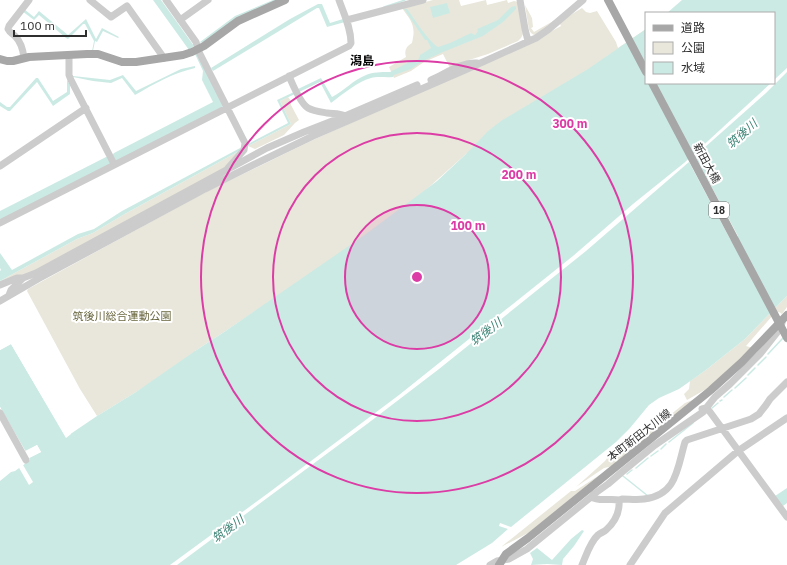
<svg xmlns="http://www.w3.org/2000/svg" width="787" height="565" font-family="'IBM Plex Sans','Noto Sans JP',sans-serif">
	<rect width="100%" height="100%" fill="#fff"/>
	<path fill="#e9e7db" d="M433,0h26l2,6 25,-6 1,5 20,-5 1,3 6,-2 4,1 5,32 -2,4 -3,3 -30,13 -19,6 -19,8 -7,-14 -19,8 -13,9 -17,7 -5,-11 17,-10c-2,-6 0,-11 6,-14 4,-17 0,-21 -10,-35z
		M525,5l7,13 1,9 -2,1 3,4 28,-16 -15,12 -13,7 -3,-2 -2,-3z
		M582,8l4,4 4,1 7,-2 19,31 2,6 28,-19v5l-180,120 -67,60 -175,118 -29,19 3,3 -101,62 -17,-27 -53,-98 1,-2 174,-95 111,-54 230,-104 18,-10 -2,-4z
		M288,97l3,4v4l8,15 -4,3 -11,12 -29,14 -7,-3 43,-22 -11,-23z
		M241,150l-16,19 -191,103 -34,10v-1l77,-42 16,-6 30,-18z
		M787,296v11l-5,7 -3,-2 -6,3 -27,31 7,2 -38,36 -28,16 -3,-6 5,-5 1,-8 16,-11 39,-31z
		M700,397l-87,69 -9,2 -28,19 29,-26 6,-8 18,-16 6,6 50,-40z
		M601,474l-71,58 -29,15 70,-56h4z"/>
	<path fill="#cceae4" d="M153,0h8l33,46 -5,4z
		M273,0h6l-78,43 -1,-1 35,-26z
		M682,0h105v296l-42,43 -39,31 -27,19 -20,9 -10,7 -19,23 -14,14 -105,85 -11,-4 -1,3 9,3 -16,14 -36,22h-456v-84l11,-9 4,-1 15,-11 -1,-2 12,-6 -4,-7 -11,7 -26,-45v-57l11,-6 55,93 31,-21 39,-24 59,-41 29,-19 142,-98 71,-53 29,-27 22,-23 13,-10 87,-52 58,-40v54h128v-70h-107z
		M447,3l3,10 -17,5 -3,-11z
		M318,4h4l8,19 13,-4 2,3 -18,5 -8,-19h-2l-104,63 -2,-3 79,-49z
		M515,6l1,1v2l-13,13 -20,14 -40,16 -20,9 -12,8 -17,6 -1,2c-7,1 -15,-1 -22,1 -14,4 -28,16 -40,25l-11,-21 -21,10 -1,-3 23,-11 11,19c12,-6 21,-17 34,-22 7,-3 15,-3 22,-3h2l23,-12c4,1 6,0 7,-5l11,-7 -4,-8h-2l-21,-31h3c7,9 21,32 31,38l12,-4 21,-10 4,2 3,-4 -1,-2 21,-9 13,-13z
		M24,9l10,8 5,-6 29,24 18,-16 10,20 6,-11 17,9 -1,1 -15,-7 -6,11 -2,-1 -2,10h-1l2,-10 -9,-17h-2l-15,15 -2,-1 -27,-23 -5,5 -12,-9z
		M197,53l27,53 -224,115v-10l106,-54c3,0 6,-1 8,-4l99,-51 -11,-22 1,-9 -8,-17z
		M195,66v2c-22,5 -41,16 -60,27l-13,-17 -11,5 -18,-2 -20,-4v-1l37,4 13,-5 13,16 45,-22z
		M36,78h2l15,23 14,-9v-12l3,5v9l-17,12 -16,-24 -27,29h-2l-8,-5v-4l7,5h3z
		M294,92l1,2 -15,7 11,23 -43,22v-2l40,-21 -11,-23z
		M242,147l-1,3 -118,65 -30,18 -16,6 -77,42v-10l1,-1 -1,-2v-15l12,17 66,-36 16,-5 28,-18z
		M787,488v15l-4,3 -8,-10z
		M582,530l2,1 -10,15 -11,13 -1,6 -15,-1 -16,1 2,-6 -3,-6 7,-5 15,12 19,-21z"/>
	<path fill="#fff" d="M787,68v4l-21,21 -71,63 43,80v2l-5,5 -3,-4 -41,-77 -103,89 -147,118 -72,55 -190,141h-7l97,-71 132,-99 174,-139 60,-52 51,-41 87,-80h3v-3z
		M10,342l3,1 53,92 4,-3 1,2 -5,4 -55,-94 -11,6v-2z
		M0,407l25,44 12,-6 4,7 -12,6 1,2 -7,5 10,17 -4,3 -11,-19 10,-7v-2l10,-6 -1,-3 -11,5 -26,-42z"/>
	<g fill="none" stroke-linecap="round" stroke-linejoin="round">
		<path stroke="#cceae4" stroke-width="1.5" d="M384,7l21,-7
			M768,354l15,-16
			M758,365l8,-8
			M748,375l7,-7
			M735,388l11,-10
			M724,397l8,-7
			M720,401l2,-1
			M712,408l6,-5
			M669,442l24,-19
			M661,449l5,-5
			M651,456l7,-5
			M636,468l12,-10
			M627,474l5,-4
			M623,476l25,20"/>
		<path stroke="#ccc" stroke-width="7" d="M90,0l21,17 16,-11 37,52
			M166,0l30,42 3,10 46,91 -1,7 -16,18
			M520,0l5,29 3,12
			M180,20l28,-20
			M347,20l76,-20
			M69,55v20l2,5 43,84
			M24,58c-1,-9 -3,-16 -9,-22 -3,-3 -5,-3 -7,-7l1,-3 20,-26
			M289,76c4,9 11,27 19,32 5,3 13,4 19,5 6,1 12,0 18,3
			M431,80c14,-6 30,-18 46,-17
			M0,166l86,-58
			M0,223l349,-177 2,-3c0,-15 -7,-29 -12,-43
			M23,278l13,-5 231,-125 37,-16 41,-16 72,-31
			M0,285l17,-7h6l-12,12 -2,5
			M0,301l38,-22 167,-90 50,-25 58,-28 152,-66 71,-32 13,-9 34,-29
			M702,409l4,-1 4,4 77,105
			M0,413l26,47
			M594,494l14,-10 14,-12 33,-27 48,-33 12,-15 15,-13 30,-30 19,-24 3,-7
			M594,494l-3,3c8,5 19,1 28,3
			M490,565l7,-4 12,-2 18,-10 64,-52
			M582,565c4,-9 8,-23 16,-30 2,-2 6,-3 8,-5 9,-8 14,-18 13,-30l3,-1c7,0 15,1 22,0 33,-4 33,-30 41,-57l2,-2 64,-21 8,-5 7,-9 4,-6 17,-17
			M630,565l35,-52 73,-62 49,-33"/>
		<path stroke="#a7a7a7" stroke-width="8" d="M608,0l38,72
			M0,59l7,2h6l16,-4 58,-3h11l24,8h14l47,-7 9,-3 12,-6 34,-25 47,-21
			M499,565l7,-11 22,-16 183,-148 31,-28 45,-47"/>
		<path stroke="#a7a7a7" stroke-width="8" d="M652,83l135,255"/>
	</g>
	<circle cx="417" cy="277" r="72" fill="#dc3ca5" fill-opacity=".12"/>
	<g fill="none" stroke="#dc3ca5" stroke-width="2">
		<circle cx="417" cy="277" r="72"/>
		<circle cx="417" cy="277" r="144"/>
		<circle cx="417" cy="277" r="216"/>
	</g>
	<g text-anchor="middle" stroke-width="4" stroke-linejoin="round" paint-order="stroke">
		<rect fill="#fff" stroke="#6d6d6d" stroke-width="1" x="709" y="202" width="20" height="16" rx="3"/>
		<g font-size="10" font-weight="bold" fill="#2f2f2f">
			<text x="719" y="214">18</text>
		</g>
		<g font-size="11" fill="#2f2f2f" stroke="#fff">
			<text transform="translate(707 163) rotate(62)" y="4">新田大橋</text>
			<text transform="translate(639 435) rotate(-38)" y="4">本町新田大川線</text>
		</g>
		<g font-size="11" fill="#69673f" stroke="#fff">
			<text x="122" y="320">筑後川総合運動公園</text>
		</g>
		<g font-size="12" font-weight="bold" fill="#000" stroke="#fff">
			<text x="362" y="65">潟島</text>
		</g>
		<g font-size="12" font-style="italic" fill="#3c8274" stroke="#fff">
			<text transform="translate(742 134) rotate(-42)" y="4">筑後川</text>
			<text transform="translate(486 332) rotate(-37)" y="4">筑後川</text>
			<text transform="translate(228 529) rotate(-37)" y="4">筑後川</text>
		</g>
	</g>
	<circle cx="417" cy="277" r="6" fill="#dc3ca5" stroke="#fff" stroke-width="2"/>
	<g font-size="12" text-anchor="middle" font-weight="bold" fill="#dc3ca5" stroke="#fff" stroke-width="4" stroke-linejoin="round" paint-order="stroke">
		<text x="570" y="128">300 m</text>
		<text x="519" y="179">200 m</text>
		<text x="468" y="230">100 m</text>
	</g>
	<rect x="645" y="12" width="130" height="72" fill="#ffffff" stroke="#acacac"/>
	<rect x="653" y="25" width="20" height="6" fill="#a7a7a7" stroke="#acacac"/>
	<text x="681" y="32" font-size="12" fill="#2f2f2f">道路</text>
	<rect x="653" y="42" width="20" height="12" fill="#e9e7db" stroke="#acacac"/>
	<text x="681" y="52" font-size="12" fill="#2f2f2f">公園</text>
	<rect x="653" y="62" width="20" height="12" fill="#cceae4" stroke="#acacac"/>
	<text x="681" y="72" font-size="12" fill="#2f2f2f">水域</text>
	<path d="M14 30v6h72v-6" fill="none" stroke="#2f2f2f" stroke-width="2"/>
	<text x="20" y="30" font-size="12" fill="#2f2f2f" stroke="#ffffff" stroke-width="3" paint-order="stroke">100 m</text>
</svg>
